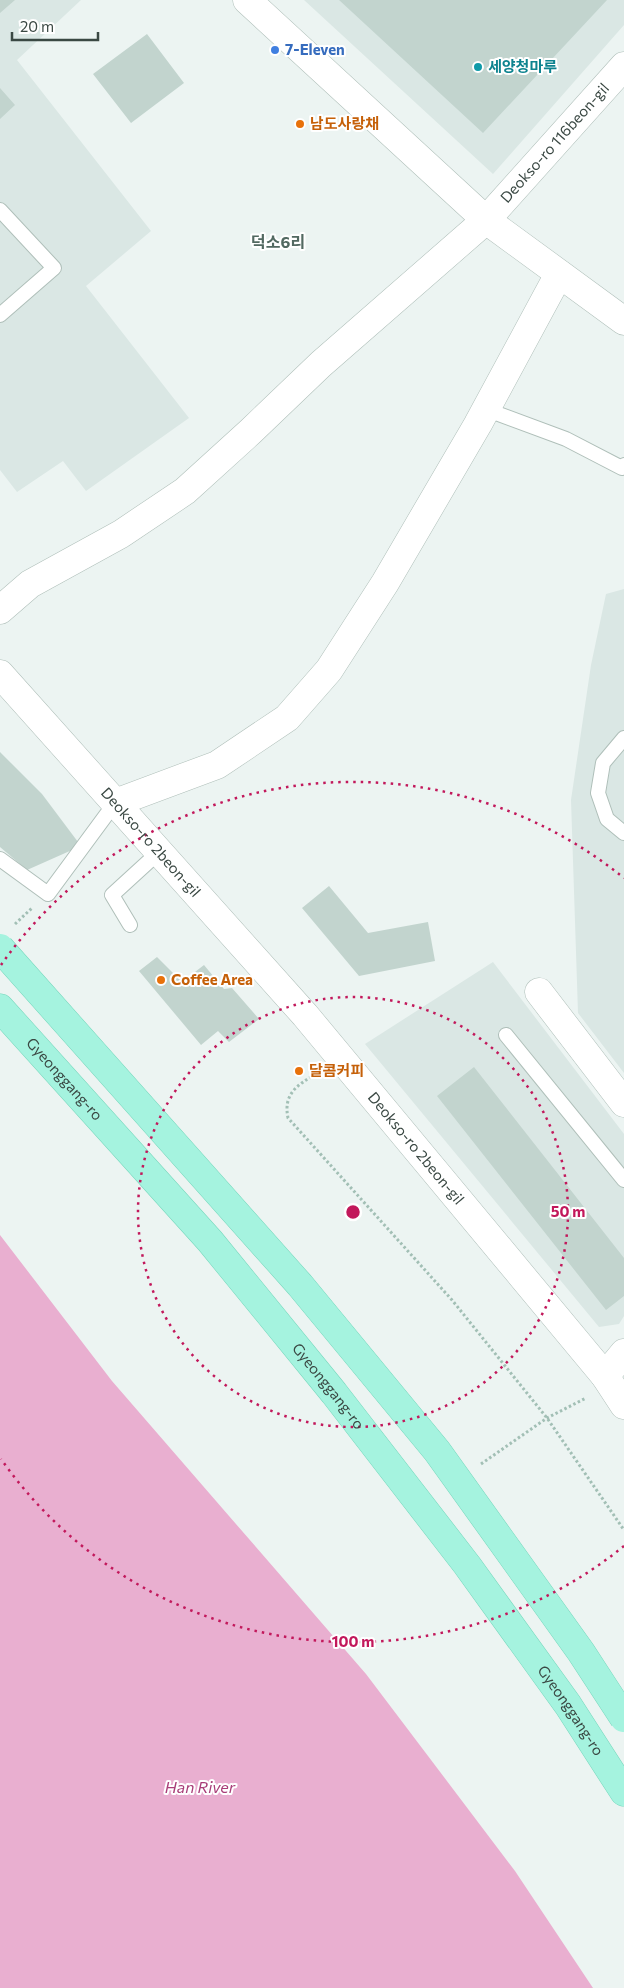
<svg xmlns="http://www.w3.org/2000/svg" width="624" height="1988" font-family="Commissioner,'Noto Sans KR',sans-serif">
	<rect width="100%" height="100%" fill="#ecf4f2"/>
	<path fill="#dae7e4" d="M0,0h81l-64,60 134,171 -65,55 103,132 -103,73 -23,-30 -46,31 -17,-22z
		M304,0h320v25l-131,149z
		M624,589v484l-46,-60 -7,-213 20,-135 15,-71z
		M493,962l131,172v182l-5,8 -20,3 -234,-283z"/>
	<path fill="#e9afd0" d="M0,1235l112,146 254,293 149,197 78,117h-593z"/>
	<path fill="#c2d4ce" d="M0,0h15l-15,13z
		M339,0h268l-124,133z
		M147,34l37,49 -53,40 -38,-49z
		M0,88l15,17 -15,14z
		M0,752l42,42 39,52 -54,24 -27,-23z
		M329,886l39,47 60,-11 7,39 -76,15 -57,-68z
		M157,957l25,25 22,-17 20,24 8,-1 27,31 -30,23 -11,-11 -17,14 -62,-74z
		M474,1067l150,191v38l-18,14 -169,-214z"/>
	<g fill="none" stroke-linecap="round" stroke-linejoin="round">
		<defs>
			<path id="lane" d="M0,210l54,58 -54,47
				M485,409l81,30 56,29 2,-3
				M624,738l-21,25 -5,30 9,26 17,14
				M0,859l48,35 67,-91
				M130,925l-18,-30 47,-43
				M506,1035l118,145"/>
			<g id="street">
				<path d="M247,0l239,220 138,101"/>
				<path id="s1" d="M0,610l30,-26 91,-50 64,-43 66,-60 70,-67 165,-144 138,-154"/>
				<path id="s2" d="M0,674l305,341 300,361 19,29"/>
				<path d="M115,803l102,-38 70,-47 42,-48 56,-87 93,-159 81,-150"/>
				<path d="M539,992l85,111"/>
				<path d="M605,1376l19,-23"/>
			</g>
			<g id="primary">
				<path id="s3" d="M0,1008l210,233 124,152 133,172 101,140 56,87"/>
			</g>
		</defs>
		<use href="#lane" stroke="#afbfb9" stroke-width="16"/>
		<use href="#street" stroke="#afbfb9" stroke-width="29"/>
		<use href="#primary" stroke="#76d7bc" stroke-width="29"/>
		<path stroke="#a2bfb5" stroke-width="3" stroke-dasharray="2.5 2.5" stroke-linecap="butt" d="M15,924l17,-16
			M316,1074c-19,11 -33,20 -28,44l164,182 95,118 77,112
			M481,1464l66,-46 39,-20"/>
		<use href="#lane" stroke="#fff" stroke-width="14"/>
		<use href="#street" stroke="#fff" stroke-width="28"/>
		<use href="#primary" stroke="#a5f3df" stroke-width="28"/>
		<defs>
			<path id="primary-bridge" d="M0,948l300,337 137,166 144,201 43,66"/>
		</defs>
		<use href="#primary-bridge" stroke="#76d7bc" stroke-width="29" stroke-linecap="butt"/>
		<use href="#primary-bridge" stroke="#a5f3df" stroke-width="28"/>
	</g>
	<g fill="none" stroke="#c2185b" stroke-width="2.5" stroke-dasharray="2.5 5">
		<circle cx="353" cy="1212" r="215"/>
		<path d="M624 1546A430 430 0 0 1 1 1459M1 965A430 430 0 0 1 624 878"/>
	</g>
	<circle fill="#3f7fe0" stroke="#fff" stroke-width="2" cx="275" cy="50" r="5"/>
	<circle fill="#0f9aa8" stroke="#fff" stroke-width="2" cx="478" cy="67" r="5"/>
	<g fill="#e8710a" stroke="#fff" stroke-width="2">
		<circle cx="300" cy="124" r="5"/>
		<circle cx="161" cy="980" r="5"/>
		<circle cx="299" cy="1071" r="5"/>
	</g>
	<g text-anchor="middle" stroke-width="4" stroke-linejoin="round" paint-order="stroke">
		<g font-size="15" font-weight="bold" fill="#366cbe" stroke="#fff" text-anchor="start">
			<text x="285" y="55">7-Eleven</text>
		</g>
		<g font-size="15" font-weight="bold" fill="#0d838f" stroke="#fff" text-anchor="start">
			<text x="488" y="72">세양청마루</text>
		</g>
		<g font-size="15" font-weight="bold" fill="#c56008" stroke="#fff" text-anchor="start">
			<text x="310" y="129">남도사랑채</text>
			<text x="171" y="985">Coffee Area</text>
			<text x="309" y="1076">달콤커피</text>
		</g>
		<g font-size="15" fill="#3a4843" stroke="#fff">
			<text dy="5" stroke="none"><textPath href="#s1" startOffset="729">Deokso-ro 116beon-gil</textPath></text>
			<text dy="5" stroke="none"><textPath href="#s2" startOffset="226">Deokso-ro 2beon-gil</textPath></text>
			<text dy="5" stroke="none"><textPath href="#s3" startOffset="96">Gyeonggang-ro</textPath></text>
			<text dy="5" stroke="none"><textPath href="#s2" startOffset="631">Deokso-ro 2beon-gil</textPath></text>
			<text dy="5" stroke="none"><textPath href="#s3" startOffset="501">Gyeonggang-ro</textPath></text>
			<text dy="5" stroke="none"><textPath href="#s3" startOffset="906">Gyeonggang-ro</textPath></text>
		</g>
		<g font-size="16" font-weight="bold" fill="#526961" stroke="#fff">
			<text x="278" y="248">덕소6리</text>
		</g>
		<g font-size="16" font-style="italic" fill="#a83e79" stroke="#fff">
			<text x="200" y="1793">Han River</text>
		</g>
	</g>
	<circle cx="353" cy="1212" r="8" fill="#c2185b" stroke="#fff" stroke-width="2.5"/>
	<g font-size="15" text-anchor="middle" font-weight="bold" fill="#c2185b" stroke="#fff" stroke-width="4" stroke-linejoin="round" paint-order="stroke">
		<text x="568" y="1217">50 m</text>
		<text x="353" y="1647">100 m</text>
	</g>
	<path d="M12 32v8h86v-8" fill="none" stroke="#3a4843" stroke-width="2.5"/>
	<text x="20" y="32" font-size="15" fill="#3a4843" stroke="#ffffff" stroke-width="4" paint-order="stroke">20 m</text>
</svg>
